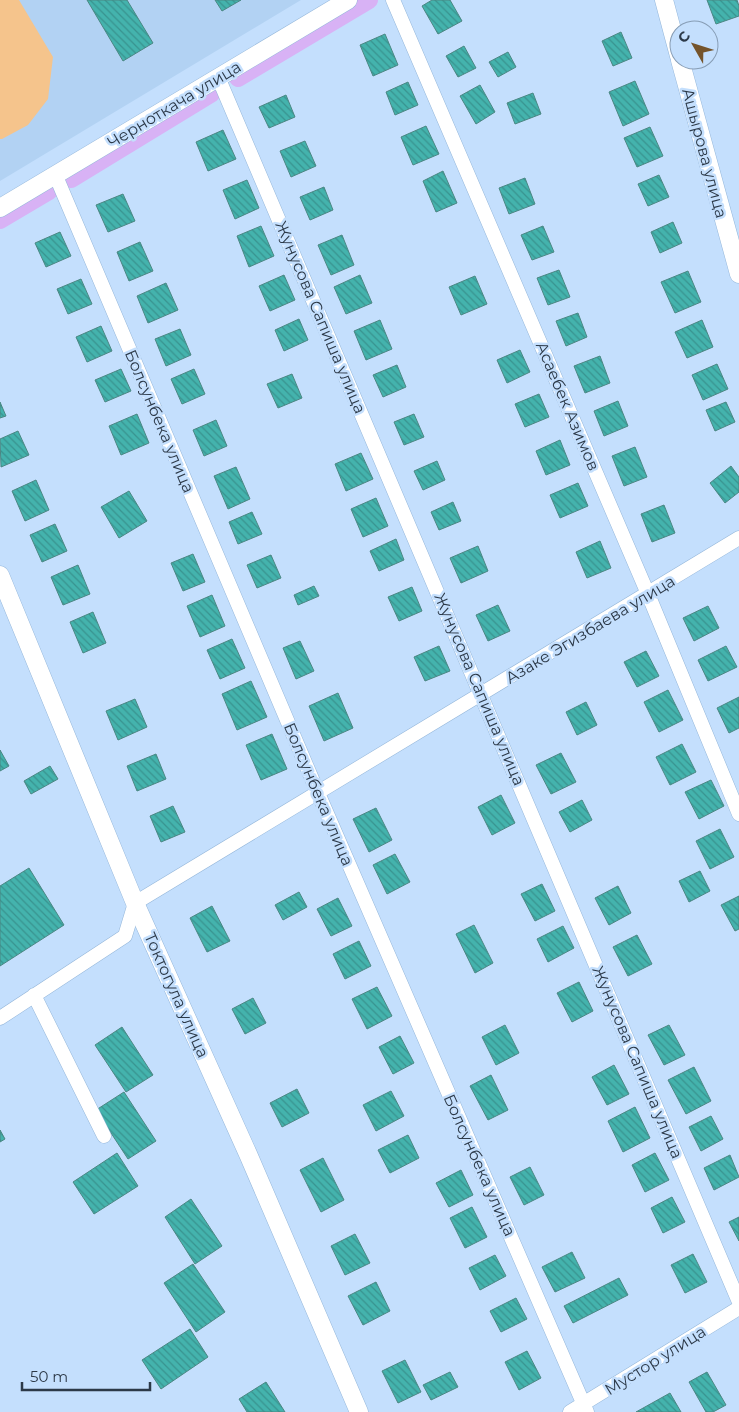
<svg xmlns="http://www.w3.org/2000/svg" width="739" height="1412" font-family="Montserrat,sans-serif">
	<defs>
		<pattern id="building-back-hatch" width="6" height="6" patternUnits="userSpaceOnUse" patternTransform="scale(1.25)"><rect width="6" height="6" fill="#44b3ad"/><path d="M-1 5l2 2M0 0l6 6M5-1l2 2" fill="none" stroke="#39938f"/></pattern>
	</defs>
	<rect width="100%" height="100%" fill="#c4dffd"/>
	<path fill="#b2d2f3" d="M0,0h301l-301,181z"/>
	<path fill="#f5c48c" d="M0,0h19l34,57 -5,42 -20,26 -26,14h-2z"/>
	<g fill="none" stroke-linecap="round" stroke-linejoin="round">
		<path stroke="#d8b2f5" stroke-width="18" d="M238,78l131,-78
			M71,179l141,-86
			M0,220l49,-29"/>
	</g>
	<path fill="url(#building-back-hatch)" stroke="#4b8783" d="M87,0h40l26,43 -30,18z
		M215,0h26l-19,11z
		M432,0h18l12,21 -24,13 -16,-28z
		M707,0h30l2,6v10l-23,8z
		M621,32l11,26 -19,8 -11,-25z
		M385,34l13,31 -25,11 -13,-31z
		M464,46l12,22 -18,9 -12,-21z
		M508,52l8,15 -18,10 -9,-15z
		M635,81l14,33 -26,12 -14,-34z
		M408,82l10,23 -23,10 -9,-23z
		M480,85l15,27 -19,12 -16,-28z
		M533,93l8,21 -26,10 -8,-21z
		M286,95l9,22 -26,11 -10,-21z
		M426,126l13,28 -26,11 -12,-28z
		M650,127l13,29 -26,11 -13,-29z
		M223,130l13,29 -28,12 -12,-29z
		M305,141l11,25 -25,11 -11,-26z
		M443,171l14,32 -21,9 -13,-31z
		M659,175l10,22 -21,9 -10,-22z
		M525,178l10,26 -26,10 -10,-26z
		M247,180l12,28 -24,11 -12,-29z
		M324,187l9,23 -23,10 -10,-23z
		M123,194l12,27 -27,11 -12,-27z
		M673,222l9,21 -22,10 -9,-21z
		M261,226l13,30 -25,11 -12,-31z
		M543,226l11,26 -22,8 -11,-25z
		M60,232l11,24 -25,11 -11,-24z
		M342,235l12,30 -23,10 -13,-30z
		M140,242l13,29 -24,10 -12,-29z
		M559,270l11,27 -22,8 -11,-27z
		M688,271l13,31 -26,11 -14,-31z
		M284,275l11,25 -25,11 -11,-25z
		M360,275l12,28 -26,11 -12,-27z
		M475,276l12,28 -26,11 -12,-28z
		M81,279l11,25 -24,10 -11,-25z
		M166,283l12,27 -30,13 -11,-27z
		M578,313l9,24 -21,9 -10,-25z
		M299,319l9,21 -24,11 -9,-21z
		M380,320l12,29 -26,11 -12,-29z
		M702,320l11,27 -26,11 -12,-26z
		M101,326l11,25 -25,11 -11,-25z
		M180,329l11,26 -25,11 -11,-27z
		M520,350l10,22 -23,11 -10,-23z
		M600,356l10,27 -25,10 -11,-27z
		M717,364l11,25 -25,11 -11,-25z
		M397,365l9,22 -23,10 -10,-22z
		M121,369l10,22 -26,11 -10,-22z
		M194,369l11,25 -23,10 -11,-25z
		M292,374l10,24 -24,10 -11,-24z
		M539,394l10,23 -24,10 -10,-23z
		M618,401l10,25 -24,10 -10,-25z
		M0,402l6,14 -6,2z
		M726,402l9,20 -20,9 -9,-21z
		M137,414l12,29 -28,12 -12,-29z
		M414,414l10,23 -20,8 -10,-23z
		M216,420l11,26 -23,10 -11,-26z
		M18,431l11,24 -28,12 -1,-28z
		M560,440l10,25 -24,10 -10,-24z
		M635,447l12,30 -23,9 -12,-30z
		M361,453l12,26 -27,12 -11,-27z
		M437,461l8,19 -22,10 -9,-19z
		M731,466l8,11v15l-14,11 -15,-20z
		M236,467l14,32 -22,10 -14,-33z
		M36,480l13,30 -24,11 -13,-30z
		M578,483l10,23 -28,12 -10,-23z
		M129,491l18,30 -28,17 -18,-31z
		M376,498l12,28 -25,11 -12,-28z
		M453,502l8,19 -22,9 -8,-18z
		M664,505l11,28 -23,9 -11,-28z
		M252,512l10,22 -24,10 -9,-22z
		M55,524l12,27 -25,11 -12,-27z
		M396,539l8,21 -25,11 -9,-20z
		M600,541l11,27 -24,10 -11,-26z
		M478,546l10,25 -27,12 -11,-25z
		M193,554l12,28 -22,9 -12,-28z
		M271,555l10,23 -24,10 -10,-23z
		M78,565l12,29 -27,11 -12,-28z
		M314,586l5,10 -21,9 -4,-10z
		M412,587l10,24 -23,10 -11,-24z
		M212,595l13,31 -25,11 -13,-31z
		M498,605l12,26 -22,10 -12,-26z
		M708,606l11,22 -25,13 -11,-23z
		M93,612l13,31 -23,10 -13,-31z
		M232,639l13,29 -25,11 -13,-29z
		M300,641l14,30 -18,8 -13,-31z
		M439,646l11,25 -25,10 -11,-24z
		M726,646l11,21 -29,14 -10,-21z
		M646,651l13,25 -22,11 -13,-25z
		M251,681l16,36 -30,13 -15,-36z
		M668,690l15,30 -24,12 -15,-30z
		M338,693l15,35 -29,13 -15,-35z
		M739,697v31l-10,5 -12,-25z
		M135,699l12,28 -29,13 -12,-29z
		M586,702l11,23 -20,10 -11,-23z
		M272,734l15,35 -26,11 -15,-35z
		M682,744l14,28 -26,13 -14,-28z
		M0,750l9,16 -9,5z
		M561,753l15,29 -25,12 -15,-29z
		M156,754l10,25 -29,12 -10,-25z
		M50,766l8,13 -27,15 -7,-13z
		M711,780l13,26 -25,13 -14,-27z
		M501,795l14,28 -23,12 -14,-28z
		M582,800l10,20 -22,12 -11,-20z
		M173,806l12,26 -24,10 -11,-26z
		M376,808l16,32 -23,12 -16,-33z
		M720,829l14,28 -24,12 -14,-28z
		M395,854l15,28 -23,12 -14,-29z
		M29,868l35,57 -64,41v-80z
		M700,871l10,20 -21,11 -10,-21z
		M542,884l13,27 -20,10 -14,-27z
		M618,886l13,27 -22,12 -14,-27z
		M299,892l8,15 -24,13 -8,-15z
		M739,896v33l-4,2 -14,-26z
		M338,898l14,28 -21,10 -14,-27z
		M212,906l18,35 -23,11 -17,-34z
		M474,925l19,38 -18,10 -19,-39z
		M563,926l11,22 -26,14 -11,-23z
		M637,935l15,29 -24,12 -15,-29z
		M359,941l12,25 -26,13 -12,-25z
		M579,982l14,29 -21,11 -15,-29z
		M377,987l15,29 -25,13 -15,-30z
		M253,998l13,25 -21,11 -13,-25z
		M505,1025l14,28 -23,12 -14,-28z
		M669,1025l16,30 -21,10 -16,-30z
		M122,1027l31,48 -27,17 -31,-47z
		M400,1036l14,27 -21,11 -14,-27z
		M614,1065l15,29 -22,11 -15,-28z
		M694,1067l17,34 -25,13 -18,-34z
		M491,1075l17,35 -20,10 -18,-34z
		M297,1089l12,24 -27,14 -12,-24z
		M391,1091l13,25 -28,15 -13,-26z
		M124,1092l32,49 -28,18 -32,-49z
		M635,1107l15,31 -27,14 -15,-31z
		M711,1116l12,23 -22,12 -12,-24z
		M0,1130l5,9 -5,3z
		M408,1135l11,23 -29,15 -12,-23z
		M117,1153l21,33 -44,28 -21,-32z
		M655,1153l14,27 -24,12 -13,-27z
		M730,1155l9,22 -25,13 -10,-22z
		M323,1158l21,42 -23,12 -21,-42z
		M530,1167l14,28 -20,10 -14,-28z
		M461,1170l12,25 -24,12 -13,-24z
		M672,1197l13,25 -22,11 -12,-25z
		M191,1199l31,47 -27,18 -30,-47z
		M472,1207l15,30 -22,11 -15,-30z
		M739,1217v24l-10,-19z
		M355,1234l15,29 -25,12 -14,-29z
		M572,1252l13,26 -30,14 -13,-25z
		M693,1254l14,28 -22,11 -14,-28z
		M495,1255l11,21 -26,14 -11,-22z
		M193,1264l32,48 -29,20 -32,-49z
		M619,1278l9,17 -55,28 -9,-17z
		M376,1282l14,29 -27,14 -15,-29z
		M516,1298l11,21 -26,13 -11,-21z
		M190,1329l18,28 -47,32 -19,-29z
		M527,1351l14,27 -22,12 -14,-28z
		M405,1360l16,32 -23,11 -16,-32z
		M450,1372l8,15 -27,13 -8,-15z
		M707,1372l19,33 -13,7h-7l-17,-30z
		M266,1382l19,30h-38l-8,-13z
		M670,1393l11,19h-45z"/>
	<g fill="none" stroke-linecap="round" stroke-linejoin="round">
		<defs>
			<path id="minor" d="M393,0l255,594 91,220
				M218,77l521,1225
				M55,174l263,619 269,619
				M34,995l70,141
				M0,1018l125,-82 10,-33 604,-365
				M570,1412l169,-104"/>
			<path id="tertiary" d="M664,0l15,56
				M680,60l59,214
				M0,208l348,-208
				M0,575l135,328 113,251 111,258"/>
		</defs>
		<use href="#minor" stroke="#95b7da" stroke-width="15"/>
		<use href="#tertiary" stroke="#95b7da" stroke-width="19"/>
		<use href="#minor" stroke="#fff" stroke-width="14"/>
		<use href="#tertiary" stroke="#fff" stroke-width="18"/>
	</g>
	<g text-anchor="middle" stroke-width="5" stroke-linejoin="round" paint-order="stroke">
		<g font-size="16" fill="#2c3948" stroke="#c4dffd">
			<text transform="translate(174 104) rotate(-31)" y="6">Черноткача улица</text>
			<text transform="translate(705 153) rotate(75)" y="6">Ашырова улица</text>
			<text transform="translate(321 317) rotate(67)" y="6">Жунусова Сапиша улица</text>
			<text transform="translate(568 406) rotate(67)" y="6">Асаебек Азимов</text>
			<text transform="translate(160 421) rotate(67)" y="6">Болсунбека улица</text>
			<text transform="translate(590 629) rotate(-31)" y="6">Азаке Эгизбаева улица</text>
			<text transform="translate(480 689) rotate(67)" y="6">Жунусова Сапиша улица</text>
			<text transform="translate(319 794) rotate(67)" y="6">Болсунбека улица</text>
			<text transform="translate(177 995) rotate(66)" y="6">Токтогула улица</text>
			<text transform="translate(638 1062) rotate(67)" y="6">Жунусова Сапиша улица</text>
			<text transform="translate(480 1165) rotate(66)" y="6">Болсунбека улица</text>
			<text transform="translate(655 1360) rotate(-32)" y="6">Мустор улица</text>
		</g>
	</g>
	<g transform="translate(694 45) rotate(309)"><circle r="24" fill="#c4dffd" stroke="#879db5"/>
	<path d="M0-4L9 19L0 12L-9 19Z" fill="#75542b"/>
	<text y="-8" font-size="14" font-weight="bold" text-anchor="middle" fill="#2c3948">С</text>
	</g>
	<path d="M22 1382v8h128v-8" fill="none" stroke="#2c3948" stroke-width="2.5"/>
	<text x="30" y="1382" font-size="15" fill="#2c3948" stroke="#c4dffd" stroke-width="4" paint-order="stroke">50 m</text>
</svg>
